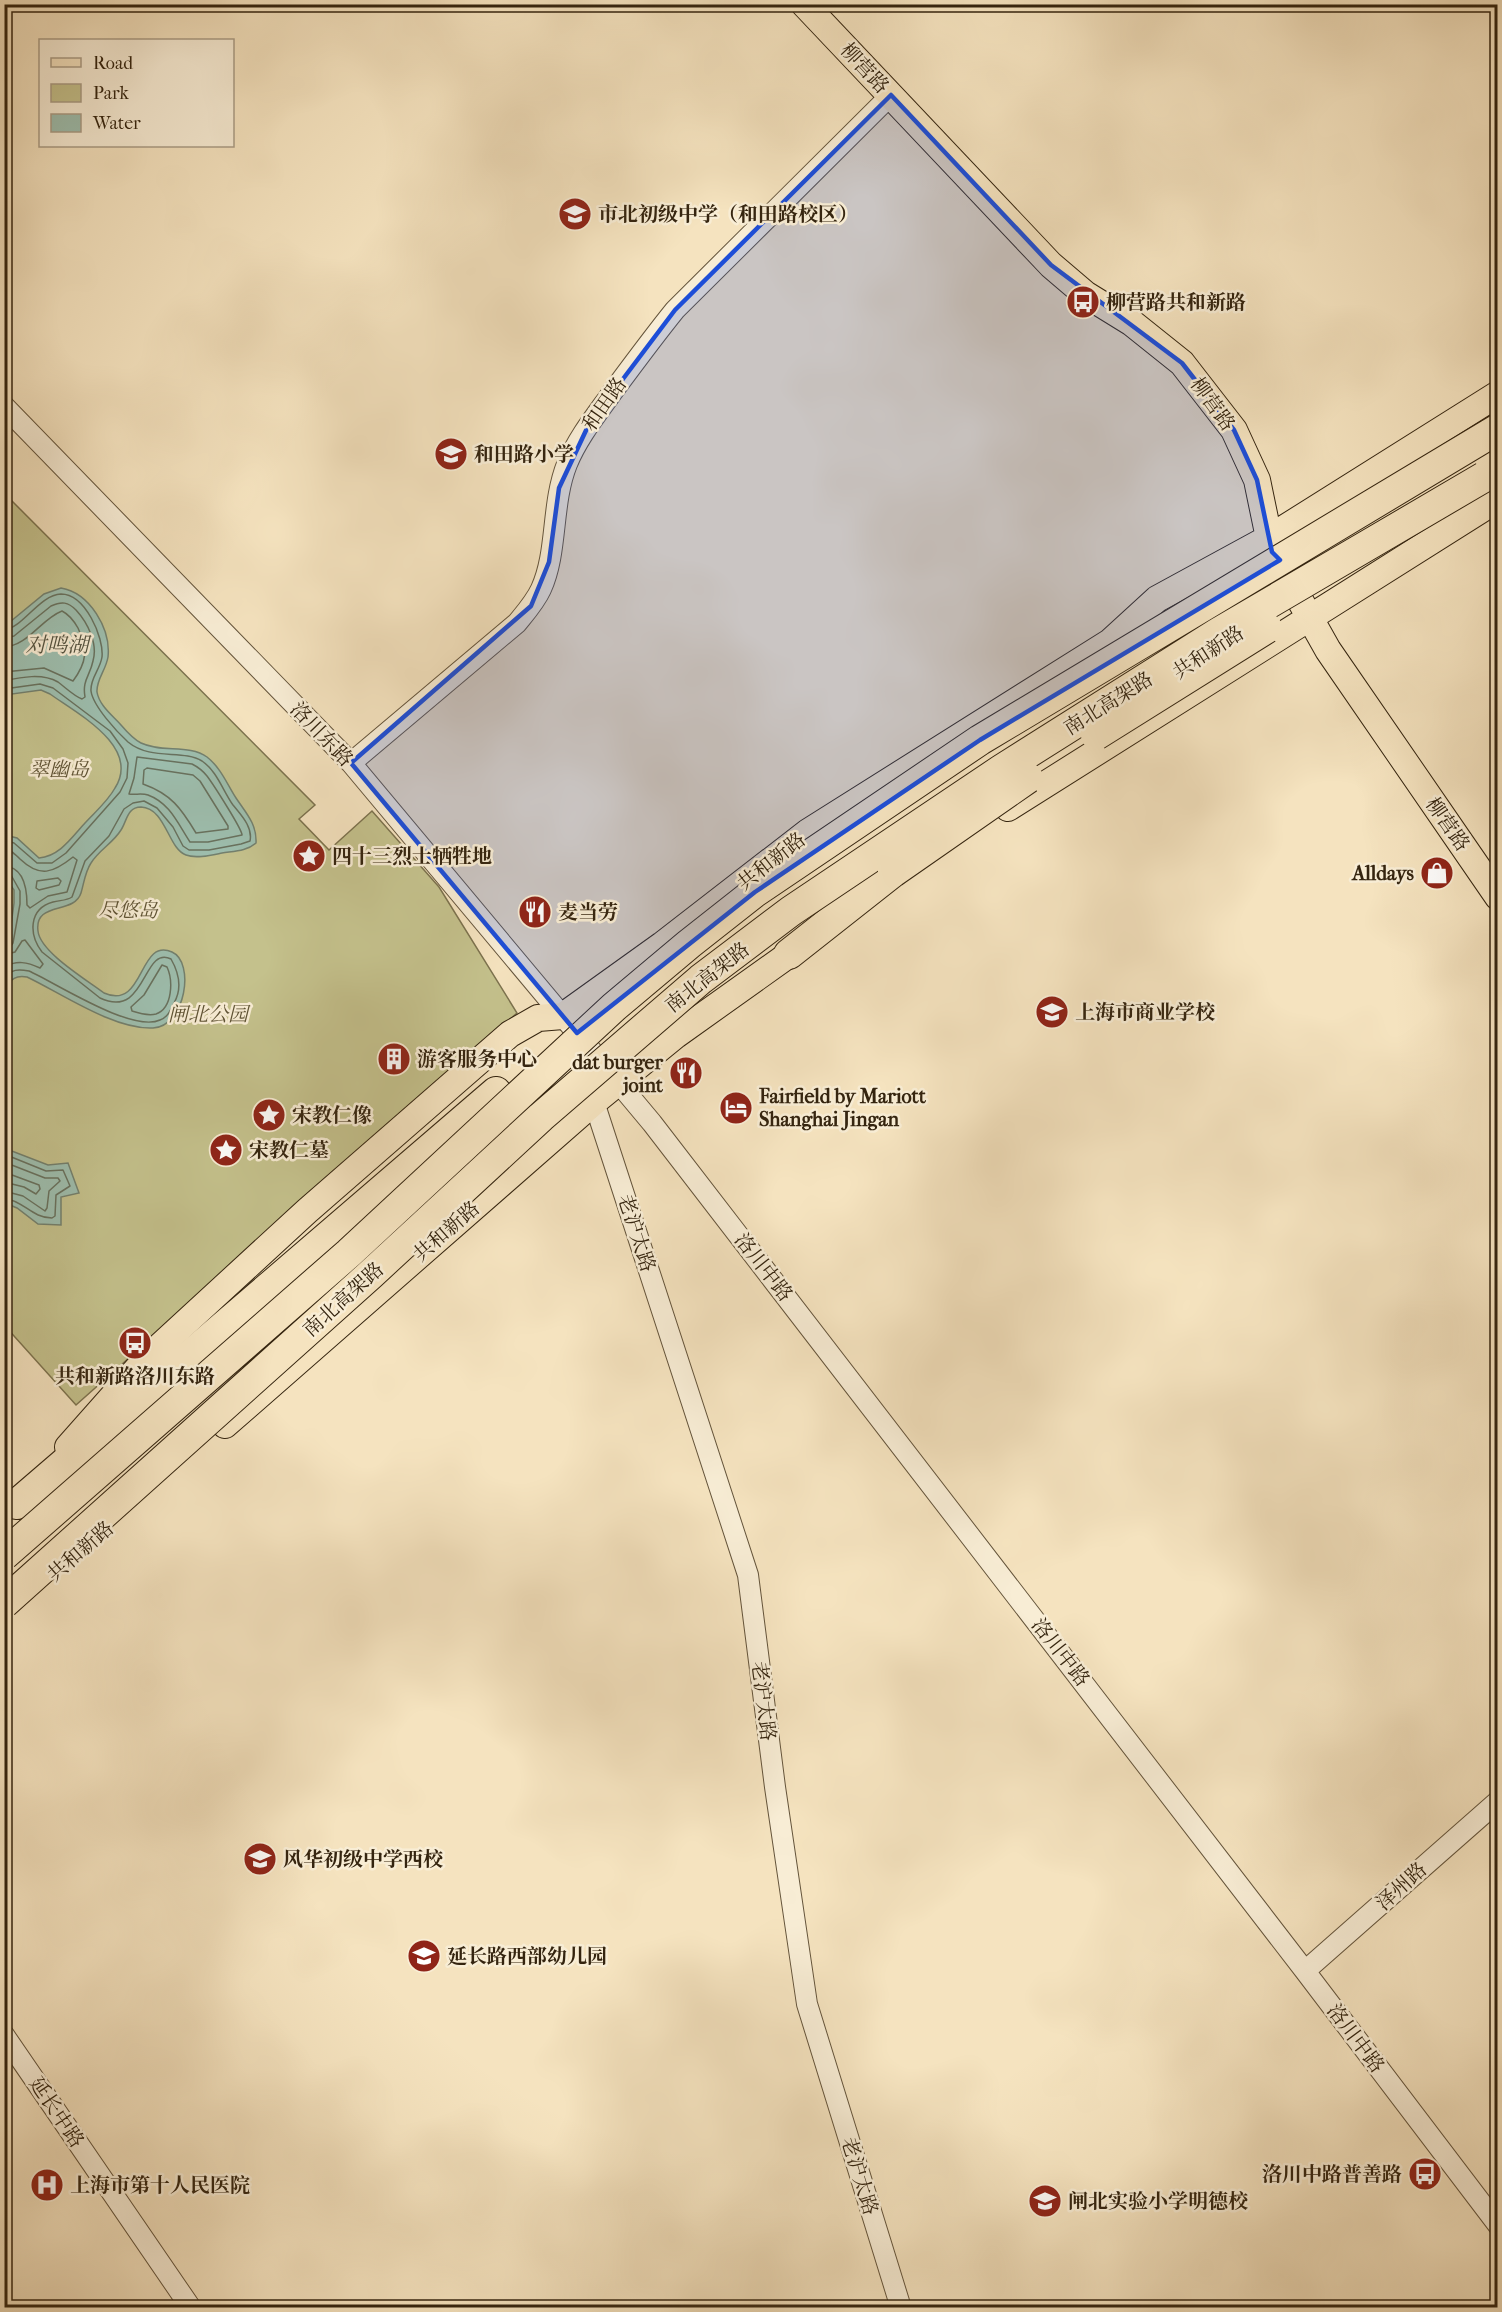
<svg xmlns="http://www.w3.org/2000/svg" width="1502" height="2312" font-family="'IM FELL French Canon','Noto Serif SC',serif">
	<rect width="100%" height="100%" fill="#f5e3bf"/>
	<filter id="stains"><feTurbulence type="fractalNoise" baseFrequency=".00333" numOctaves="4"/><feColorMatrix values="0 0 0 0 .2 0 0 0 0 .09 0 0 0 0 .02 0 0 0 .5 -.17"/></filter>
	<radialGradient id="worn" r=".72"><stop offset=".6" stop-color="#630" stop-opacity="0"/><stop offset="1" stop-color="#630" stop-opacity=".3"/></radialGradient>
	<path fill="#c4c18c" stroke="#7c724e" stroke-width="1.5" d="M5,494l310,311 -16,14 30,31 43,-39 67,76 78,126 -441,392 -71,-79z"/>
	<path fill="#9dbeae" stroke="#73806e" stroke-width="1.5" d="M61,588c29,5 50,41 47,69 -2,13 -12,23 -11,35 2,13 15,23 24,33 6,7 12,14 20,18 21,10 48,1 66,14 14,11 20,27 29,41 10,15 21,26 20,45 -9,8 -21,8 -34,10 -10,2 -26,6 -36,2 -18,-6 -20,-47 -45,-48 -14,0 -14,14 -20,23 -8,13 -22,20 -30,33 -6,9 -7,20 -10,30 -7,22 -47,8 -43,38 2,21 49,49 66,62 41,18 34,-56 68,-41 23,10 14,74 -19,76 -39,2 -92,-35 -126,-51 -12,-2 -15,2 -22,11v-38l5,-17 4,-30v-13l-9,-13v-42l12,3 22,20c21,-2 33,-21 46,-35 10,-11 23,-22 30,-35 26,-41 -37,-74 -65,-94l-9,-4 -36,5v-69l39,-32z
		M4,1148l44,17 20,-2 11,30 -18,4v28l-23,-1 -21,-16 -12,-5z"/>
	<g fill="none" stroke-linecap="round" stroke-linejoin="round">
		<path stroke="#68715e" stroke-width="1.5" d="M4,630c19,-2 35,-35 57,-36 24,0 43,43 41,63 -2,13 -12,21 -11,34 2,15 26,41 37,51 23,19 55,7 74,19 15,10 21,30 31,44 8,10 20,22 17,36l-9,3 -32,6h-20l-6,-4 -10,-19 -16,-19 -13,-7 -11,2 -9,6 -15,27 -24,25 -13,36c-6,4 -12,3 -19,5 -25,7 -24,33 -11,50l58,46c47,22 42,-53 71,-39 8,14 11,30 3,44 -4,8 -6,14 -14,17 -28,13 -104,-37 -131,-49 -11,-2 -17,-2 -25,7
			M4,638l10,-2 37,-30c11,-5 17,-4 25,4 12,13 22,34 17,51 -3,15 -11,19 -8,36l-3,2c-8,-3 -16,-11 -24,-17 -16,-9 -36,-5 -54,-1
			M4,647c24,-1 37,-28 58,-36 8,4 12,10 16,17 10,22 9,34 -5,53l-29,-13 -40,4
			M4,689l36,-5 13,4 57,43 13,18 5,14 -1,15 -7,14 -54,61 -14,10h-15l-23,-20 -10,-3
			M137,757l55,7c6,3 11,7 15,12 6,8 35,53 35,59l-34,7h-18c-12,-18 -20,-39 -42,-47 -6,-2 -13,0 -19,-1l5,-16z
			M147,768l46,7 7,6 28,45v3l-32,4c-15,-25 -25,-39 -53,-49l1,-14z
			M4,848c7,2 11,6 16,11 20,19 33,14 53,-2l4,3 -10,32 -19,4 -18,12 -3,-3c0,-16 -3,-38 -23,-39
			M4,873l7,2 9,16v13l-7,39 -3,4 -6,1
			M58,878l3,3 -2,4 -20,5 -3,-2 1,-7z
			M4,955l11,-3 7,-11 3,-1 18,24 -3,4c-13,-6 -23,-8 -36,-1
			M162,965l5,2c6,13 6,41 -11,47 -8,2 -18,-1 -24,-3l-1,-4 13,-12z
			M4,1154l42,17 17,-1 7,16 -14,9 -1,21 -3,2c-20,0 -28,-17 -48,-20
			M4,1162l41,16h13l2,3 -11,10 -2,17 -2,3 -22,-15 -19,-5
			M4,1172l35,13 1,4 -4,5 -12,-7 -20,-5"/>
		<defs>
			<path id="minor" d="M4,406l347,357 301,360 653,848 193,254
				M351,763l166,-140c9,-11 18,-21 24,-34 17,-37 10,-85 26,-125 11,-27 30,-50 47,-74 20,-27 40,-54 61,-80l216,-215
				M594,1102l154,473 27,212 32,217 94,304
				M1305,1971l193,-170
				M4,2035l187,273"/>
			<path id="major" d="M804,4l247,261 34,29 47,29 50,40 52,67 23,50 12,58 7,13
				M1301,602l27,48 170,247
				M1008,808l490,-309
				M225,1425l369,-323 82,-67 129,-92
				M68,1447l78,-88 161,-148 203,-177 28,-16 25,-2 99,-71 146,-113 302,-190 47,-43 112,-61 229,-144"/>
			<path id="highway" d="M789,954l104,-82
				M17,1504l479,-412"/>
		</defs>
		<use href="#minor" stroke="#64543b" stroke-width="22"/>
		<use href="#major" stroke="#34240f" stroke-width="28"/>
		<use href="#highway" stroke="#34240f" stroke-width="32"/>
		<use href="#minor" stroke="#f8edd5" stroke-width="20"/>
		<use href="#major" stroke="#f5e3bf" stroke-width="26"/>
		<use href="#highway" stroke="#f5e3bf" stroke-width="30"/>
		<defs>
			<path id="highway-bridge" d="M1096,735l171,-107
				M893,872l135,-94
				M4,1555l345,-302 265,-246 75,-63 66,-52 225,-152 518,-311
				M4,1603l367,-329 170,-157 160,-138 90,-68 210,-141 217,-137 266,-156"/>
		</defs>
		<use href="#highway-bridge" stroke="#34240f" stroke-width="32" stroke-linecap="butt"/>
		<use href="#highway-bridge" stroke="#f5e3bf" stroke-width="30"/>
	</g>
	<path fill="#1d4ed8" fill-opacity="0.2" stroke="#1d4ed8" stroke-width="4.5" stroke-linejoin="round" d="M891,95l160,170 131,98 52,67 23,50 15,72 8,8 -300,180 -225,152 -178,141 -226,-270 180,-157 18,-44 10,-74 30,-64 86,-114z"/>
	<defs>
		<symbol id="school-disc" viewBox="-11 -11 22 22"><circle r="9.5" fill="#8f2418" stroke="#f8edd5"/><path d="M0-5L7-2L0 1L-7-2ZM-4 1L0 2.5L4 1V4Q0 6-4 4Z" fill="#fff"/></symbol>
		<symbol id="bus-disc" viewBox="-11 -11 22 22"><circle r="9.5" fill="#8f2418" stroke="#f8edd5"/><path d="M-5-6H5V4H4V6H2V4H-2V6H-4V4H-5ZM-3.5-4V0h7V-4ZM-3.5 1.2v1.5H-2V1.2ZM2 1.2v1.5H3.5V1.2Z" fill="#fff"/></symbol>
		<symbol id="sight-disc" viewBox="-11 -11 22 22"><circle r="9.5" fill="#8f2418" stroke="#f8edd5"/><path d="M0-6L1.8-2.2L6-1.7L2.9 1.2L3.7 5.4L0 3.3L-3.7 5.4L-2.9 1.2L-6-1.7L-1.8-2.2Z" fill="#fff"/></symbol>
		<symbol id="shop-disc" viewBox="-11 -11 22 22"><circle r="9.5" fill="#8f2418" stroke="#f8edd5"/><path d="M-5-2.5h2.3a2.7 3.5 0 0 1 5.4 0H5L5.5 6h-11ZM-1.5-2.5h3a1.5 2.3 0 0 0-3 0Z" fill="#fff"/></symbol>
		<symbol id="restaurant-disc" viewBox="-11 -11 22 22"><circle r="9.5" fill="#8f2418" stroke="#f8edd5"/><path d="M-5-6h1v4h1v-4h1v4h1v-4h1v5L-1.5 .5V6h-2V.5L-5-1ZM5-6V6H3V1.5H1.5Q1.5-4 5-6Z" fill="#fff"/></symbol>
		<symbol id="building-disc" viewBox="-11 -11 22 22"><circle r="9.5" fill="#8f2418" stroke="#f8edd5"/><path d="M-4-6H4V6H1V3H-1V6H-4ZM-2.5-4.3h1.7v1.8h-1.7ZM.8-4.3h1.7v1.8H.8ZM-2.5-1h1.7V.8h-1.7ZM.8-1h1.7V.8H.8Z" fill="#fff"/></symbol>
		<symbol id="hotel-disc" viewBox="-11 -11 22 22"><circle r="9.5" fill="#8f2418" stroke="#f8edd5"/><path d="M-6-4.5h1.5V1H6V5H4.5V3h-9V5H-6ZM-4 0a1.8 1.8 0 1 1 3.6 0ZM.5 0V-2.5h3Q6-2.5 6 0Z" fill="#fff"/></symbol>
		<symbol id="hospital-disc" viewBox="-11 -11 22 22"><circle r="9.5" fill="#8f2418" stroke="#f8edd5"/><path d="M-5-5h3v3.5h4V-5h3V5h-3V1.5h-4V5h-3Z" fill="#fff"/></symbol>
	</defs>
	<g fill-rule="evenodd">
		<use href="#school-disc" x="556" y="195" width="38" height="38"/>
		<use href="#bus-disc" x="1064" y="283" width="38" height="38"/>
		<use href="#school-disc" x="432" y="435" width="38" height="38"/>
		<use href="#sight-disc" x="290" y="837" width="38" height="38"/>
		<use href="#shop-disc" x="1418" y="854" width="38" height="38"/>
		<use href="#restaurant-disc" x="516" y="893" width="38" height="38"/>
		<use href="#school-disc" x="1033" y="993" width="38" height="38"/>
		<use href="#building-disc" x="375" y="1040" width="38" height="38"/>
		<use href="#restaurant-disc" x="667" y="1054" width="38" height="38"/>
		<use href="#hotel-disc" x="717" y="1089" width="38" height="38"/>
		<use href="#sight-disc" x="250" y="1096" width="38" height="38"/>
		<use href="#sight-disc" x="207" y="1131" width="38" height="38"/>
		<use href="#bus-disc" x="116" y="1324" width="38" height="38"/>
		<use href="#school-disc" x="241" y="1840" width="38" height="38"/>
		<use href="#school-disc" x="405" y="1937" width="38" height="38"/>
		<use href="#bus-disc" x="1406" y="2155" width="38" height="38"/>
		<use href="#hospital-disc" x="28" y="2166" width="38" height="38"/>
		<use href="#school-disc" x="1026" y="2182" width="38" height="38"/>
	</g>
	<g text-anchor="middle" stroke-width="5" stroke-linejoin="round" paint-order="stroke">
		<g font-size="20" fill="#34240f" stroke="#f8edd5">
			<text transform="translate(865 68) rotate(47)" y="7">柳营路</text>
			<text transform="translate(604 404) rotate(-55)" y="7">和田路</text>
			<text transform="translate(1213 404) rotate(54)" y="7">柳营路</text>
			<text transform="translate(1208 652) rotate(-33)" y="7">共和新路</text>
			<text transform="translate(1108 703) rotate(-32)" y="7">南北高架路</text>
			<text transform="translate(322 734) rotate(46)" y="7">洛川东路</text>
			<text transform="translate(1448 824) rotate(55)" y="7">柳营路</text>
			<text transform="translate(771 861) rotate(-38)" y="7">共和新路</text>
			<text transform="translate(707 977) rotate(-38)" y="7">南北高架路</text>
			<text transform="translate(446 1231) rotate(-41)" y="7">共和新路</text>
			<text transform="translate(637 1233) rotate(72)" y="7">老沪太路</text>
			<text transform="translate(764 1267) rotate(52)" y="7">洛川中路</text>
			<text transform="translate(343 1299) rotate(-42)" y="7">南北高架路</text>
			<text transform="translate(80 1551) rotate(-41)" y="7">共和新路</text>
			<text transform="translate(1061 1652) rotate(52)" y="7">洛川中路</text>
			<text transform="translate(764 1701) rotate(83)" y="7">老沪太路</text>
			<text transform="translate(1401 1886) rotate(-42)" y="7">泽州路</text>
			<text transform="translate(1356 2038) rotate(53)" y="7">洛川中路</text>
			<text transform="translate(57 2112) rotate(56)" y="7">延长中路</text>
			<text transform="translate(860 2176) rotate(73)" y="7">老沪太路</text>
		</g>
		<g font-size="20" font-weight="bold" fill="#34240f" stroke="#f8edd5" text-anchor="start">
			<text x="598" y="221">市北初级中学（和田路校区）</text>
			<text x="1106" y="309">柳营路共和新路</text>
			<text x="474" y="461">和田路小学</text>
			<text x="332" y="863">四十三烈士牺牲地</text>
			<text x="1414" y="880" text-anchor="end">Alldays</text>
			<text x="558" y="919">麦当劳</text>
			<text x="1075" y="1019">上海市商业学校</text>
			<text x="417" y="1066">游客服务中心</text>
			<text x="663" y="1069" text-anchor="end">dat burger<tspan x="663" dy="23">joint</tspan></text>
			<text x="759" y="1103">Fairfield by Mariott<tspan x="759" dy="23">Shanghai Jingan</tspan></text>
			<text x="292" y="1122">宋教仁像</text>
			<text x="249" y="1157">宋教仁墓</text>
			<text x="135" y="1383" text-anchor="middle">共和新路洛川东路</text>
			<text x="283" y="1866">风华初级中学西校</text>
			<text x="447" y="1963">延长路西部幼儿园</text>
			<text x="1402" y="2181" text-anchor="end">洛川中路普善路</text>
			<text x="70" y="2192">上海市第十人民医院</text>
			<text x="1068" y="2208">闸北实验小学明德校</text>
		</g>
		<g font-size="20" font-style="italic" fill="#5f5334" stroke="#f8edd5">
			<text x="59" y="776">翠幽岛</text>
			<text x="128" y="917">尽悠岛</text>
			<text x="208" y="1021">闸北公园</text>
		</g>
		<g font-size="21" font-style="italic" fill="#54523f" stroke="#f8edd5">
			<text x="57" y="652">对鸣湖</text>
		</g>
	</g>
	<rect width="1502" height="2312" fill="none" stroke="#f5e3bf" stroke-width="24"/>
	<rect x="6" y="6" width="1490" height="2300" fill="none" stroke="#34240f" stroke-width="3"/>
	<rect x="12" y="12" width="1478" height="2288" fill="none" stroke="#34240f" stroke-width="1.5"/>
	<rect x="39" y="39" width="195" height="108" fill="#f8edd5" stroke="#aa9d86" stroke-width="1.5"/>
	<rect x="51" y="58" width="30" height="9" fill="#f5e3bf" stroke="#aa9d86" stroke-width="1.5"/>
	<text x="93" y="69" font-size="18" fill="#34240f">Road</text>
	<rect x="51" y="84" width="30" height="18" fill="#c4c18c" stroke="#aa9d86" stroke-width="1.5"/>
	<text x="93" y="99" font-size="18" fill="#34240f">Park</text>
	<rect x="51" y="114" width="30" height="18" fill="#9dbeae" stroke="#aa9d86" stroke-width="1.5"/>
	<text x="93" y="129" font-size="18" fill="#34240f">Water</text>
	<rect width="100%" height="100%" filter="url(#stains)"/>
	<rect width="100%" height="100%" fill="url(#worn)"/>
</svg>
